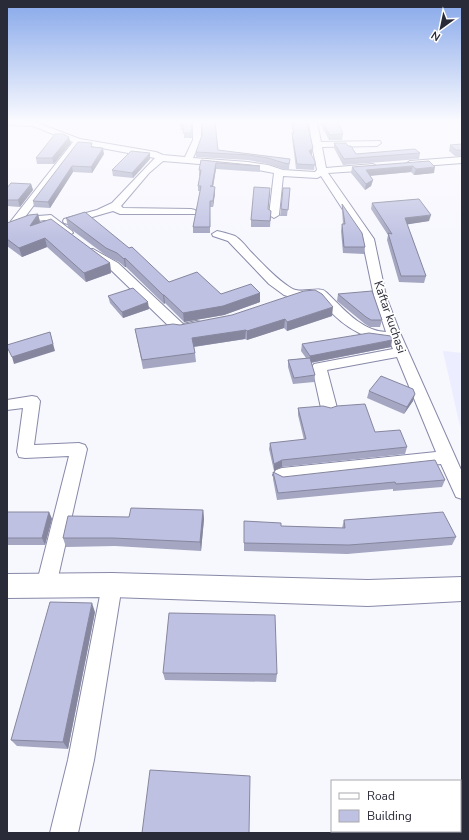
<svg xmlns="http://www.w3.org/2000/svg" width="469" height="840" font-family="'Nunito Sans',sans-serif">
	<rect width="100%" height="100%" fill="#f7f7fe"/>
	<path fill="#ecedfe" d="M443,351l19,2v76l-3,-7z"/>
	<g fill="none" stroke-linecap="round" stroke-linejoin="round">
		<defs>
			<path id="minor" d="M7,122h28l45,17 76,13 7,3 22,2 8,-17v-18h8v18l-8,18 55,4 20,3 15,5 32,2 2,-2 -5,-25 -3,-23h8l4,20 59,-1 1,2 -4,3 -55,1 4,21 47,-4 5,3 -5,3 -45,3 46,66 12,57 15,39 61,137v27l-6,-2 -15,-33 -159,18 -6,-2 -3,-5 3,-5 6,-2 154,-16 -39,-95 -70,13 10,38 -2,4 -6,2 -6,-2 -2,-4 -9,-41 2,-3 79,-15 -4,-9c-28,1 -55,-21 -71,-43l-21,2 -13,-4 -15,-11 -41,-43 -15,-5 -1,-2 5,-3c6,1 12,3 18,5 5,3 11,10 15,15 13,13 25,27 41,37 10,7 28,-3 35,4 17,16 35,39 60,40l-12,-36 -12,-57 -41,-63 -4,2 -34,-2 -4,39 -5,3 -5,-3 5,-42 -26,-5 -85,-7 -14,12 -28,33 2,2 68,1 4,1 1,2 -1,2h-75l-7,-3 -45,13 -4,-1 -1,-2 1,-2 33,-9 15,-7 43,-45 -75,-14 -55,73 26,-2 21,16 1,2 -5,3 -4,-1 -19,-15 -29,4 -5,-3 62,-79 -40,-16 -26,-1z
				M462,157v6l-52,4 -5,-3 5,-3z
				M93,249l25,14 65,61 13,-3 5,1 2,3 -2,3 -21,5 -5,-1 -65,-63 -21,-15 -2,-2 2,-2z
				M32,396l5,1 3,4 -6,44 45,-2 6,2 2,4 -31,137 -3,7 -7,2 -7,-2 -3,-7 33,-130 -44,2 -6,-1 -2,-5 6,-44 -16,2v-10z
				M112,576l7,2 3,7 -28,175 -16,73h-28l18,-73 34,-175 3,-7z"/>
			<path id="major" d="M112,573l256,7 94,-3v24l-94,5 -256,-9 -105,1v-24z"/>
		</defs>
		<use href="#minor" stroke="#8789a8" stroke-width="2"/>
		<use href="#major" stroke="#8789a8" stroke-width="2"/>
		<use href="#minor" fill="#fff" fill-rule="evenodd"/>
		<use href="#major" fill="#fff" fill-rule="evenodd"/>
	</g>
	<path fill="#a4a6c2" d="M179,122h13v16h-8v-8h-3z
		M291,122h16l5,32 -1,1 4,6 -1,9 -18,-1 -4,-31v-5h1z
		M319,122h19l5,12 -1,6h-13z
		M202,135l16,15 72,9 -1,10h-6l-15,-5 -20,-4 -52,-3v-5z
		M71,143l-17,21h-17l-1,-6z
		M334,143l14,3 8,8 64,-1 -1,6 -76,6 -9,-17z
		M462,144v12h-7l-6,-5 1,-6z
		M92,147l12,7 -12,19 -19,-1 -23,36 -16,-1 -1,-6z
		M150,159l-17,19 -20,-2 -1,-6z
		M201,160l59,6v6l-44,-3 -3,18 2,6 -2,14h-3v26h-17v-6l7,-36h-2v-5l2,-10h-1v-6z
		M429,161l5,12 -20,2 -3,-3 -41,4 3,4 -2,6 -6,4 -14,-17 1,-6z
		M31,184l2,6 -13,17 -13,-1v-18z
		M290,188l-3,28h-7l1,-7z
		M270,194l-2,15 3,2 -1,16h-19v-7z
		M372,203l57,18 -22,3 19,52 -2,7 -25,-1 -12,-42 1,-5 -17,-26z
		M342,204l23,43 -1,7 -21,-1 -2,-22 1,-7h1l-1,-14z
		M38,214l2,8v1l70,40 1,10 -25,9 -39,-35 -25,10 -15,-11v-23z
		M66,218l103,64 52,12 39,-1v9l-36,13 -40,7 -19,-19 -1,1 -38,-37h-1l-6,-5 -11,-5 -40,-30z
		M338,294l44,26 -2,7h-10l-5,-3 -28,-23z
		M108,296l41,13 -26,9 -13,-15z
		M332,316l-45,15 -3,-3 -37,12 -2,-1 -51,8 1,6 1,9 -53,7 -8,-40 45,-4z
		M302,344l89,3 -80,16 4,12 -1,7 -21,2 -5,-17v-7l18,-2 -5,-7z
		M369,391l44,10 -9,13 -37,-16z
		M298,408l77,24 32,15 -2,7 -123,13 -8,4 -5,-22 1,-6 34,-3 -6,-25z
		M273,472l10,5 162,3 -3,7 -49,4v-2l-116,11 -4,-21z
		M203,510l1,9 -3,32 -86,-5 -49,1 -3,-9 66,-21z
		M7,512h42l3,7 -7,26h-38z
		M344,520l112,17 -4,8 -105,9 -103,-3v-30l37,5 61,2z
		M95,612l-27,137 -51,-3 -6,-6z
		M163,673l114,1 -1,8 -111,-2z"/>
	<path fill="#86879e" d="M69,137l2,6 -17,21 -2,-6z
		M103,148l1,6 -12,19 -1,-6z
		M313,148l-1,6 -4,3 1,-6z
		M150,153v6l-17,19 -1,-5z
		M216,163v6l-4,23v-6z
		M72,166l1,6 -23,36 -2,-6z
		M413,166l-2,6 -45,4v-6z
		M435,167l-1,6 -20,2 2,-6z
		M373,180l-2,6 -6,4 1,-6z
		M31,184l2,6 -13,17 -2,-7z
		M215,187v6l-2,14v-6z
		M38,214l2,8 -8,13 -2,-9z
		M431,215l-2,6 -25,4 1,-7z
		M45,238l2,9 -25,10 -3,-9z
		M125,258l1,9h-1l-1,-8z
		M110,263l1,10 -25,9 -2,-9z
		M260,293v9l-36,13 -40,7 -1,-9z
		M163,295h1l1,8 -1,1z
		M148,302l1,7 -26,9 -1,-6z
		M333,307l-1,9 -45,15v-9z
		M285,319l-1,9 -37,12v-9z
		M246,330l-1,9 -53,8v-9z
		M50,332l5,19 -41,13 -2,-7z
		M392,340l-1,7 -82,16 1,-7z
		M415,394l-2,7 -9,13 3,-7z
		M282,460v7l-8,4v-7z
		M203,510l1,9 -3,32 -1,-9z
		M49,512l3,7 -7,26 -3,-7z
		M92,603l3,9 -27,137 -5,-7z"/>
	<path fill="#bfc1e2" stroke="#86879e" d="M180,122h12l-1,11h-8l1,-8h-4z
		M202,122h13l3,28 72,9 -1,5 -5,-1 -16,-5 -20,-3 -52,-3 6,-17z
		M292,122h15l6,26 -4,3 6,10v4l-18,-1 -5,-31h2z
		M322,122h16l5,12 -13,1z
		M55,134h8l6,3 -17,21h-16z
		M78,142l14,1 -1,4 12,1 -12,19 -19,-1 -24,36 -15,-1z
		M334,143h12l2,3h3l5,8 59,-5 5,4 -76,6z
		M462,144v6h-6l-6,-5z
		M131,151l19,2 -18,20 -20,-3z
		M201,160l59,6 -44,-3 -4,23h-2l5,1 -2,14h-3v26h-17l8,-41h-3l3,-16h-2z
		M429,161l6,6 -19,2 -3,-3 -47,4 7,10 -7,4 -14,-17z
		M11,183l20,1 -13,16h-11v-12z
		M254,187l16,1 -2,21 3,2 -1,10 -19,-1z
		M283,188h7l-2,22 -7,-1z
		M419,199l12,16 -26,3 21,58h-25l-13,-43 4,1 -20,-31z
		M342,204l20,29 3,14h-21l-2,-23h3z
		M85,212l44,36 3,-1 37,35 28,-10 24,22 30,-10 9,9 -37,13 -40,7 -19,-18h-1l-38,-37 -1,1 -7,-6 -11,-5 -40,-30z
		M38,214l-8,12 21,-7 59,44 -26,10 -39,-35 -26,10 -12,-9v-16l22,-8z
		M133,288l15,14 -26,10 -14,-16z
		M315,290l7,4 11,13 -46,15 -2,-3 -38,12 -1,-1 -54,8 3,15 -53,7 -7,-31 38,-5 7,1 52,-10 72,-24z
		M372,291l10,29h-11l-5,-3 -28,-23z
		M50,332l3,12 -41,13 -5,-10v-2z
		M369,333l22,3 1,4 -82,16 -8,-12z
		M310,358l5,17 -21,3 -6,-18z
		M381,376l32,13 2,5 -8,13 -38,-16z
		M365,404l10,28 25,-2 7,17 -125,13 -8,4 -4,-21 36,-4 -8,-31 25,-2 8,2 6,-2z
		M435,460l10,20 -49,4 -1,-2 -117,11 -5,-21 10,5z
		M131,508l72,2 -3,32 -87,-4h-50l5,-22 61,1z
		M7,512h42l-7,26h-35z
		M443,512l13,25 -107,8 -105,-2v-22l37,2v3l64,2 -1,-8z
		M50,602l42,1 -29,139 -52,-2z
		M169,613l106,2 2,59 -114,-1z
		M150,770l100,6 -1,57h-107z"/>
	<linearGradient id="sky" x2="0" y2="1"><stop stop-color="#87a8ea"/><stop offset="0.51" stop-color="#fbfbff"/><stop offset="1" stop-color="#fbfbff" stop-opacity="0"/></linearGradient>
	<rect width="469" height="239" fill="url(#sky)"/>
	<g text-anchor="middle" stroke-width="3.5" stroke-linejoin="round" paint-order="stroke">
		<g font-size="12" fill="#2a2b38" stroke="#fff">
			<text transform="translate(390 317) rotate(71)" y="4">Kaftar kuchasi</text>
		</g>
	</g>
	<rect width="469" height="840" fill="none" stroke="#2a2b38" stroke-width="16"/>
	<rect x="331" y="780" width="130" height="52" fill="#ffffff" stroke="#aaaaaf"/>
	<rect x="339" y="793" width="20" height="6" fill="#ffffff" stroke="#aaaaaf"/>
	<text x="367" y="800" font-size="12" fill="#2a2b38">Road</text>
	<rect x="339" y="810" width="20" height="12" fill="#bfc1e2" stroke="#aaaaaf"/>
	<text x="367" y="820" font-size="12" fill="#2a2b38">Building</text>
	<g transform="translate(441 28) rotate(213)" stroke="#ffffff" stroke-width="3" paint-order="stroke">
	<path d="M0-3L7 15L0 10L-7 15Z" fill="#2a2b38"/>
	<text y="-6" font-size="11" font-weight="bold" text-anchor="middle" fill="#2a2b38">N</text>
	</g>
</svg>
